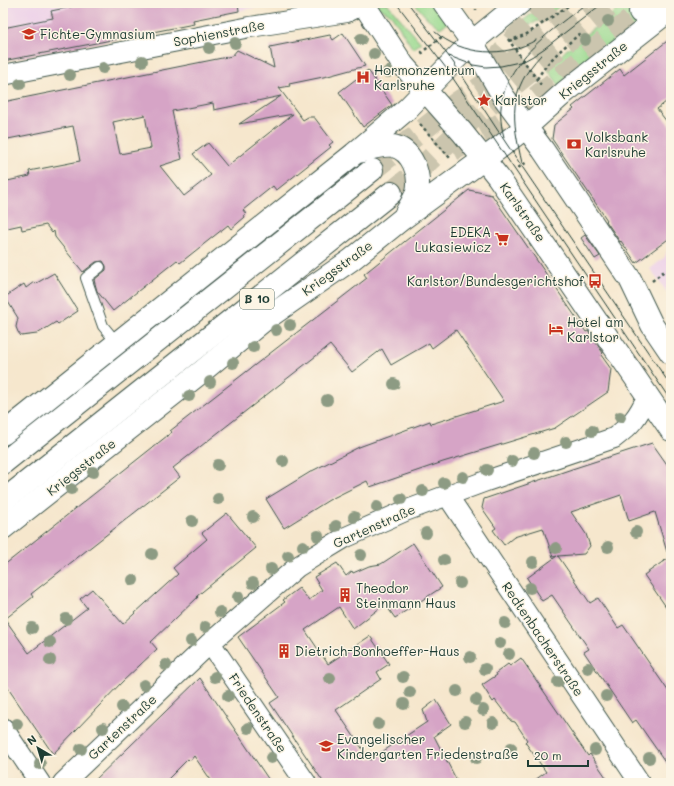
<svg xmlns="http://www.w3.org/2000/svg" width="674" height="786" font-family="Mali,sans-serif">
	<rect width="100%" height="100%" fill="#fcf5e5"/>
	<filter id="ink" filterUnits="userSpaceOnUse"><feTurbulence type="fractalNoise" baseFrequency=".025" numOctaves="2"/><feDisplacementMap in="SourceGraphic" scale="8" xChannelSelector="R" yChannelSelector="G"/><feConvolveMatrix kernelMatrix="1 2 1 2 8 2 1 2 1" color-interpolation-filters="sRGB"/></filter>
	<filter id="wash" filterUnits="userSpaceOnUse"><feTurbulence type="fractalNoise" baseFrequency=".012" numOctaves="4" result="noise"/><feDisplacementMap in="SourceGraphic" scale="16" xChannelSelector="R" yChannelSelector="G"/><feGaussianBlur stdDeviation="0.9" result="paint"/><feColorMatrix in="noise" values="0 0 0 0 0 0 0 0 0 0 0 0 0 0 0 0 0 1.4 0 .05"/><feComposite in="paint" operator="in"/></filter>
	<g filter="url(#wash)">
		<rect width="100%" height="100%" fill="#f6e7cd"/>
		<path fill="#edd1e9" d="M3,3h73l1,3 -25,5 1,7 -50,43z
			M190,3h88l-85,17z
			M671,238v60l-21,-29 15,-12z"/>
		<path fill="#99d98f" stroke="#5c8b62" d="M380,3h7l34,40 -8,6 -21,-33 -5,-4 -12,-6z
			M414,3h22l14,18 -10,7 -13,-10z
			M545,3h19l-21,16 -26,11 -2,-3z
			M626,3h9l9,17 -84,67 -12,-17 18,-20z"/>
		<g id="blocks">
			<path fill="#d6a4c6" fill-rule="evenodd" d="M90,3h148l1,8 -46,9 1,4 -191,37v-33l50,-10 -2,-7z
				M343,33l22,33 -37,10 -39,8 1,2 -11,2 24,32 5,-3h6l19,25 -4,3 2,2 -53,42 -2,1 -3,-4 -30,24 3,4 -2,1 1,2 -14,12 -3,-4 -48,38 -3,-3 -64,51 -16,-20 -3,-11 12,-10v-4l-3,-5 -7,1 -13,10 -28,-35 -1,-6 -2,2 -6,-8 -24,5 -1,-5 -18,4v-47l27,-6 -1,-5 51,-10 -7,-35 -70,14v-38l229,-46 5,-6 37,18 -4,-21 60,-12 3,5zM281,96l-42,28 54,-10 -66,52 -19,-23 -15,11 18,21 -27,21 -24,-30 22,-7 -10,-48 41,-8 1,7zM145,115l6,33 -31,6 -7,-32z
				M671,38v60l-14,11 14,18v110l-35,26 -15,-22 -1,1 -14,-21 1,-1 -55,-81 2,-14 20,-16 -2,-2 48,-38 4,6z
				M368,70l24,35 -29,22 -24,-35z
				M469,190l23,5 94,137 2,-1 15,22 -2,2 10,14 -3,23 -53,36 -112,34 -73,25 -3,-6 -38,19 -45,28 -18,-29 46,-28 47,-24 71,-26 1,3 73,-23 -48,-71 -24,18 -3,-5 -38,22 -9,-16 -30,23 -22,-27 -157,123 7,9 -149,117 2,3 -28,22 24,34 58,-45 -7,-9 12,-10 31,35 55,-50 -5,-6 34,-29 -5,-6 25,-20 29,35 -59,48 1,1 -47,45 6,7 -35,33 -69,72 -50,-73v-115l169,-134 -2,-1 197,-153 -3,-4z
				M585,235l15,21 -5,3 -14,-21z
				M54,273l24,38 -20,13 -2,-2 -19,12 -16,2 -3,-4 -2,-5 2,-9 -13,-21 19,-13 2,4 8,-6 1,2z
				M652,443l19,27v81l-4,1 -12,-40 -26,9 -8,-26 -50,17 15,22 4,12 -6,8 -26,2 32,47 8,-5 20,30 5,-3 48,70v75l-35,-50 -4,3 -48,-71 5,-3 -37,-54 -10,6 -15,-23 30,-22 -4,1 -10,-29 -29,9 -10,8 -11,-15 3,-2 -14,-20 2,-9 88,-30z
				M413,543l29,44 -47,31 -10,-14 -32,25 -14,-22 -34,23 23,34 42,-28 19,28 -12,8 4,7 -45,31 34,50 57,-38 -4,-12 13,-10 15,24 -17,12 24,47h-134l-54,-80 9,-6 -41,-60 47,-35 -2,-2 16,-12 10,12 13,-10 -8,-13 23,-14 9,13 6,-5 1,2 16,-7 12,-2z
				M671,556v58l-27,-39z
				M521,658l67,98 2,-2 20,29h-79l15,-11 -21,-30 2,-2 -12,-18 -4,-1 -16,-21 -2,2 -11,-17 15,-10 -1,-2 12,-9 2,2z
				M200,678l71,105h-58l-19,-27 -4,5 -2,-2 -24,24h-72z"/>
		</g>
	</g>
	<g filter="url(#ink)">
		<use href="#blocks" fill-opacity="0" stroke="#3f564b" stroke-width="1"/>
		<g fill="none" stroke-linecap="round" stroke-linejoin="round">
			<path stroke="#cbc5ae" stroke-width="22" stroke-dasharray="22 11" stroke-linecap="butt" d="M490,67l35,-40 26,-24
				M453,150l41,-22 20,-13 126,-103
				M372,170l86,-68 29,-19 98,-80
				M391,193l28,-23 53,-51 142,-116"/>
			<defs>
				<path id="lane" d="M303,3l9,14
					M100,267l-14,11 17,48 14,17"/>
				<path id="street" d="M3,75l247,-48 97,-15 17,-8
					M447,495l193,288
					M210,643l96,140
					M3,728l37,55
					M63,783l147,-140 87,-76 16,-10 31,-19 61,-27 81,-30 128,-43c17,-13 24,-21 33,-41"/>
				<path id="secondary" d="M363,3l40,62 59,67 36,45 173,253
					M444,3l28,39 31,54 40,54 87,129 22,46 19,28
					M359,152c11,-3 22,-8 34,-6 19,4 28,28 24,46 -3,8 -9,17 -13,25
					M3,434l351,-280 53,-45 65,-67 48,-39
					M3,528l197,-155 63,-52 88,-61 51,-41 97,-71 27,-21 39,-35 106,-83"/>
				<path id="primary" d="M640,12l10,-9
					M3,463l369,-293
					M3,501l388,-308"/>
			</defs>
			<use href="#lane" stroke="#3f564b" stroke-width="12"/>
			<use href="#street" stroke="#3f564b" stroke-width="22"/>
			<use href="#secondary" stroke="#3f564b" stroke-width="24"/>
			<use href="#primary" stroke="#3f564b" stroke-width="24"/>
			<path stroke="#3f564b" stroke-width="2.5" stroke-dasharray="3 3" stroke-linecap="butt" d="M476,3v7
				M508,39l33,46
				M509,41l18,-7 41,-28
				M423,54l-1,-2 21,-16
				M537,79c12,-20 27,-32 45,-47
				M420,124l30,34
				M518,168l9,-6
				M652,281l11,-9h8"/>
			<use href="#lane" stroke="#fff" stroke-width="10"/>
			<use href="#street" stroke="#fff" stroke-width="20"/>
			<use href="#secondary" stroke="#fff" stroke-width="22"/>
			<use href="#primary" stroke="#fff" stroke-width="22"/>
			<path stroke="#1f3d34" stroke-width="1" d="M396,3l50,65 225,333
				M408,3l45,59 53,81 165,243
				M435,32c28,24 70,26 101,8
				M449,56l24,9 13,2 15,-1 23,-5 9,-5 12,-8 58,-45
				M504,137c-18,-63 40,-101 83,-134
				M522,163c-10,-44 -15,-72 19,-108"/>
		</g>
		<g fill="#8d9b83">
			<circle cx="608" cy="21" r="6"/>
			<circle cx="361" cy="39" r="6"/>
			<circle cx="585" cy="40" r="6"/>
			<circle cx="235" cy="43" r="6"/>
			<circle cx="209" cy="48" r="6"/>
			<circle cx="374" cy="54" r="6"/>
			<circle cx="142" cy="61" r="6"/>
			<circle cx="103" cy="68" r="6"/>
			<circle cx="388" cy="72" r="6"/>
			<circle cx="70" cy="75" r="6"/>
			<circle cx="20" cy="84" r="6"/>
			<circle cx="290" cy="325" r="6"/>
			<circle cx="276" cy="330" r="6"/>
			<circle cx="253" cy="347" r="6"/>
			<circle cx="233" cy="363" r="6"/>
			<circle cx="210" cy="382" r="6"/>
			<circle cx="394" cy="384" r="6"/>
			<circle cx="189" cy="396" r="6"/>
			<circle cx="327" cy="400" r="6"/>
			<circle cx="620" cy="417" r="6"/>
			<circle cx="592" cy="431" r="6"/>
			<circle cx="566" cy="442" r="6"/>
			<circle cx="534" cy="453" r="6"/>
			<circle cx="283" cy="461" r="6"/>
			<circle cx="512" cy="461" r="6"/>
			<circle cx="218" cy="465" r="6"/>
			<circle cx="487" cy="470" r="6"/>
			<circle cx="93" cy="472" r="6"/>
			<circle cx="463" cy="477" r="6"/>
			<circle cx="444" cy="483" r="6"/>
			<circle cx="71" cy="489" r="6"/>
			<circle cx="423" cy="491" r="6"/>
			<circle cx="218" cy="499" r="6"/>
			<circle cx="401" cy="499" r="6"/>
			<circle cx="377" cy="507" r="6"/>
			<circle cx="253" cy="517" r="6"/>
			<circle cx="354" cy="517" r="6"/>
			<circle cx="192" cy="521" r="6"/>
			<circle cx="336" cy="526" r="6"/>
			<circle cx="636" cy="532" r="6"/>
			<circle cx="426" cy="533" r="6"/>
			<circle cx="318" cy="536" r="6"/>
			<circle cx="303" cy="546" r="6"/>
			<circle cx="608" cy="547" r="6"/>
			<circle cx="556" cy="548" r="6"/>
			<circle cx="152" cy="554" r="6"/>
			<circle cx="361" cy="555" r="6"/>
			<circle cx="288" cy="556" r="6"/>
			<circle cx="444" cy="560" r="6"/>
			<circle cx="533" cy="562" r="6"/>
			<circle cx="271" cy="569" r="6"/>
			<circle cx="133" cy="580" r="6"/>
			<circle cx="253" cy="583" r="6"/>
			<circle cx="460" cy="583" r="6"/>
			<circle cx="530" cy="588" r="6"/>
			<circle cx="238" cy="597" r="6"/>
			<circle cx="220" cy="612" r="6"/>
			<circle cx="66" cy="619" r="6"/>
			<circle cx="505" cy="623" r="6"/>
			<circle cx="205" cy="627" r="6"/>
			<circle cx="32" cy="628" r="6"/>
			<circle cx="191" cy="641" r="6"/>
			<circle cx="50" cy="642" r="6"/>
			<circle cx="500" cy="643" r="6"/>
			<circle cx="509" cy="654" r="6"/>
			<circle cx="470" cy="657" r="6"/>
			<circle cx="50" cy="660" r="6"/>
			<circle cx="166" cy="665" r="6"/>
			<circle cx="588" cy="668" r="6"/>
			<circle cx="485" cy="669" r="6"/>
			<circle cx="215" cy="677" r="6"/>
			<circle cx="403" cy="677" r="6"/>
			<circle cx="330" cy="678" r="6"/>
			<circle cx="558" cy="682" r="6"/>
			<circle cx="144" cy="685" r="6"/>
			<circle cx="457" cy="691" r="6"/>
			<circle cx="410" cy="692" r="6"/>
			<circle cx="228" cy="696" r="6"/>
			<circle cx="606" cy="696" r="6"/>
			<circle cx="476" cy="700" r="6"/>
			<circle cx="404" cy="704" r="6"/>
			<circle cx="122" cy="707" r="6"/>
			<circle cx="483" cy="710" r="6"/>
			<circle cx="465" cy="722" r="6"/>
			<circle cx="493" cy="723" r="6"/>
			<circle cx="17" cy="724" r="6"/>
			<circle cx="378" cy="724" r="6"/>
			<circle cx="103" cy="728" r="6"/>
			<circle cx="248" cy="728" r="6"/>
			<circle cx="511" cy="748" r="6"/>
			<circle cx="81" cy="749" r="6"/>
			<circle cx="595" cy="750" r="6"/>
			<circle cx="271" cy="758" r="6"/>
			<circle cx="476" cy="758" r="6"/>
			<circle cx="649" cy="758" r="6"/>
			<circle cx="40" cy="764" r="6"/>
		</g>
	</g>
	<defs>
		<symbol id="school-bare" viewBox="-9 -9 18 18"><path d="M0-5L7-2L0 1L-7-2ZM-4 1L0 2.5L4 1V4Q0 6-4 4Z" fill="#c8321e" stroke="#fcf5e5" stroke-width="2.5" paint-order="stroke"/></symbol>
		<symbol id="hospital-bare" viewBox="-9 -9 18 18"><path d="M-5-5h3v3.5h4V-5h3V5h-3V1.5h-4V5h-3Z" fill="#c8321e" stroke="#fcf5e5" stroke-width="2.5" paint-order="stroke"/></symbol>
		<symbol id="sight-bare" viewBox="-9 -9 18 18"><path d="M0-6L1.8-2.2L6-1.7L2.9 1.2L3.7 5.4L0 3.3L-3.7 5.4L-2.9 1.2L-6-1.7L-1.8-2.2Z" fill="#c8321e" stroke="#fcf5e5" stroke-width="2.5" paint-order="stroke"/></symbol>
		<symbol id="bank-bare" viewBox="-9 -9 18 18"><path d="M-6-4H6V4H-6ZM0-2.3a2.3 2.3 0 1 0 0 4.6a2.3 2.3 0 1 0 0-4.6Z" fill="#c8321e" stroke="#fcf5e5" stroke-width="2.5" paint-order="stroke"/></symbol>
		<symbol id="supermarket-bare" viewBox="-9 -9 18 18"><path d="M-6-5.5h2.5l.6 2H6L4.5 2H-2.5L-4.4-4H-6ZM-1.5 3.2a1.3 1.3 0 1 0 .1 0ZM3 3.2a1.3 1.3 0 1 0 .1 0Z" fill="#c8321e" stroke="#fcf5e5" stroke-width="2.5" paint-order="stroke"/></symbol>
		<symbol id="bus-bare" viewBox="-9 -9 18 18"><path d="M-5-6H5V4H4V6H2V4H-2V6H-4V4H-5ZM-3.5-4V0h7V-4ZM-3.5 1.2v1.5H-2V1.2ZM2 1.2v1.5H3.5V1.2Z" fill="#c8321e" stroke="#fcf5e5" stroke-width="2.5" paint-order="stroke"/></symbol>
		<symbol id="hotel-bare" viewBox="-9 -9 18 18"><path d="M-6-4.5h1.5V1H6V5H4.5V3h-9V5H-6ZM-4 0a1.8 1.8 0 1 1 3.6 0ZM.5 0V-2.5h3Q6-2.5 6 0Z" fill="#c8321e" stroke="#fcf5e5" stroke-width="2.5" paint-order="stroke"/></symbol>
		<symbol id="building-bare" viewBox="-9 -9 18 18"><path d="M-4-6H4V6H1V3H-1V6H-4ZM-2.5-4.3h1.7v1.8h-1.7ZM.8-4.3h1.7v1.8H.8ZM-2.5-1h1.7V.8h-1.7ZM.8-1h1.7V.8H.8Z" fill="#c8321e" stroke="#fcf5e5" stroke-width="2.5" paint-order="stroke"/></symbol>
	</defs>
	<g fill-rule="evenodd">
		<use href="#school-bare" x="19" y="24" width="20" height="20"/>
		<use href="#hospital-bare" x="353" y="67" width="20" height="20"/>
		<use href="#sight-bare" x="474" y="90" width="20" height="20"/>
		<use href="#bank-bare" x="564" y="134" width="20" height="20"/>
		<use href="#supermarket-bare" x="492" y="229" width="20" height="20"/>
		<use href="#bus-bare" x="585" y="271" width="20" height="20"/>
		<use href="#hotel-bare" x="546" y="319" width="20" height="20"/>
		<use href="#building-bare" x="335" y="585" width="20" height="20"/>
		<use href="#building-bare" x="274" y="641" width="20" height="20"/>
		<use href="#school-bare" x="316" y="736" width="20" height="20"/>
	</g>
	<g text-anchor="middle" stroke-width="3" stroke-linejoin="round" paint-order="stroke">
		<rect fill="#fcf5e5" stroke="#617469" stroke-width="1" x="240" y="289" width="34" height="20" rx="3"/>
		<g font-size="12" font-weight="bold" fill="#1f3d34">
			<text x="257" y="303">B 10</text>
		</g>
		<g font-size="13" fill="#1f3d34" stroke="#fcf5e5">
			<text transform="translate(219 33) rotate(-11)" y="5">Sophienstraße</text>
			<text transform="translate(593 70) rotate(-39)" y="5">Kriegsstraße</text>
			<text transform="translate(523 212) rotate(55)" y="5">Karlstraße</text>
			<text transform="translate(337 268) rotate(-36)" y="5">Kriegsstraße</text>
			<text transform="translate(81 467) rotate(-38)" y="5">Kriegsstraße</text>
			<text transform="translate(374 526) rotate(-24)" y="5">Gartenstraße</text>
			<text transform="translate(543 639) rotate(56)" y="5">Redtenbacherstraße</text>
			<text transform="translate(258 713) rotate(56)" y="5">Friedenstraße</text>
			<text transform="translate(122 727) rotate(-43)" y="5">Gartenstraße</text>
		</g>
		<g font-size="13" fill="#1f3d34" stroke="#fcf5e5" text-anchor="start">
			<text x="40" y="39">Fichte-Gymnasium</text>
			<text x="374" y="75">Hormonzentrum<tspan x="374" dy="15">Karlsruhe</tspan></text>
			<text x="495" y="105">Karlstor</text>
			<text x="585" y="142">Volksbank<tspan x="585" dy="15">Karlsruhe</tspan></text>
			<text x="491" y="237" text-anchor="end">EDEKA<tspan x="491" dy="15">Lukasiewicz</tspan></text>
			<text x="584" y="286" text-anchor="end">Karlstor/Bundesgerichtshof</text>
			<text x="567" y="327">Hotel am<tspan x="567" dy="15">Karlstor</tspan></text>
			<text x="356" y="593">Theodor<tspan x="356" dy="15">Steinmann Haus</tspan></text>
			<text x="295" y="656">Dietrich-Bonhoeffer-Haus</text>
			<text x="337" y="744">Evangelischer<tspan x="337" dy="15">Kindergarten Friedenstraße</tspan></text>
		</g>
	</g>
	<rect width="674" height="786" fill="none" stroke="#fcf5e5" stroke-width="16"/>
	<g transform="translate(38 748) rotate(322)" stroke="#fcf5e5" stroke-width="3" paint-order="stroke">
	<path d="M0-3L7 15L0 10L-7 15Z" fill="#1f3d34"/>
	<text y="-6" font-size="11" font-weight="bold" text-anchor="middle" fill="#1f3d34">N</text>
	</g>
	<path d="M528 760v6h60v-6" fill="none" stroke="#1f3d34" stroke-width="2"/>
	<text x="534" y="760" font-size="12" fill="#1f3d34" stroke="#fcf5e5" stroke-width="3" paint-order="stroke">20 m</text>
</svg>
